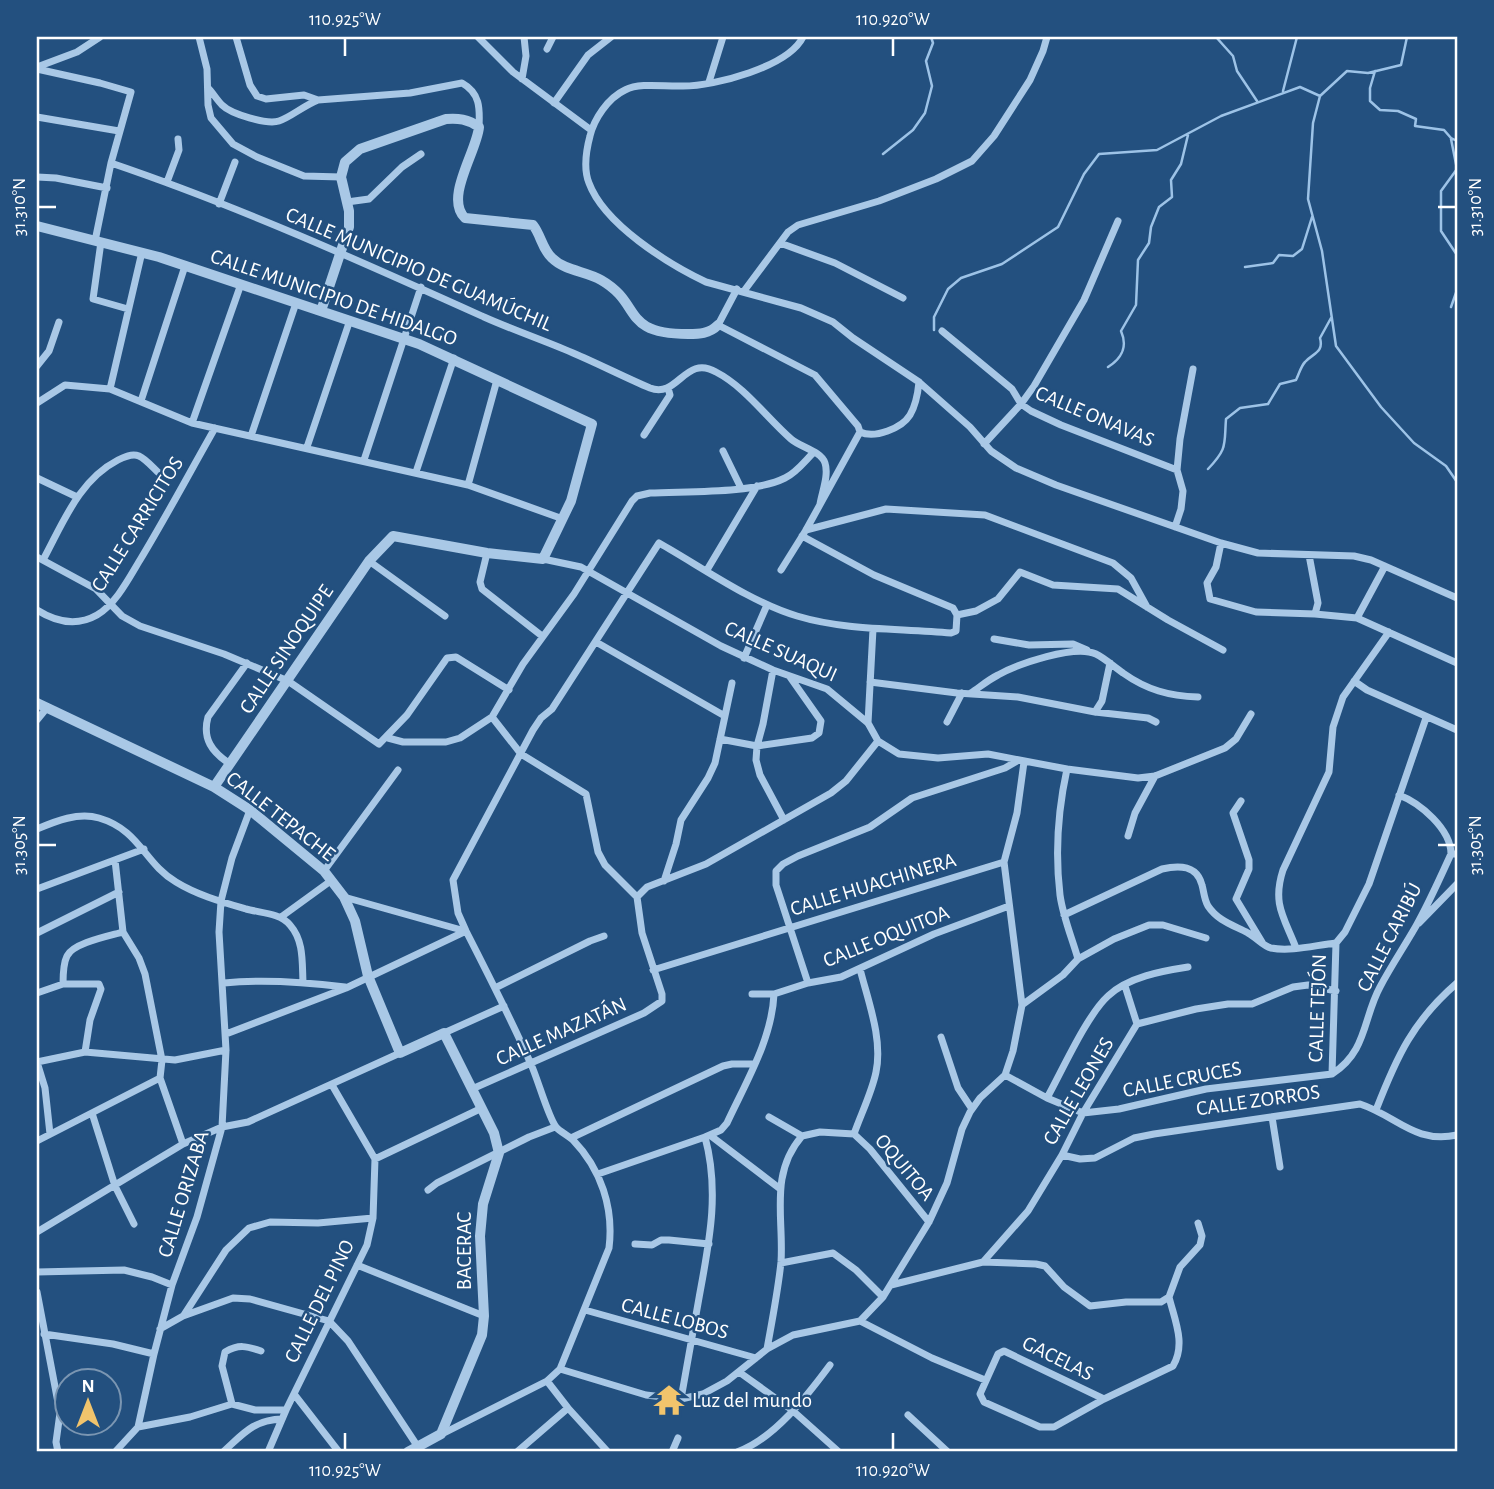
<svg xmlns="http://www.w3.org/2000/svg" width="1494" height="1489" font-family="'Alegreya Sans',sans-serif">
	<rect width="100%" height="100%" fill="#23507f"/>
	<g fill="none" stroke-linecap="round" stroke-linejoin="round">
		<path stroke="#9dc3e7" stroke-width="2.5" d="M1216,37l17,19 4,15 20,30
			M1375,71l-5,17v13l10,9 18,1 18,8 -1,7 29,4 7,8 6,3
			M1283,91l14,-54
			M1320,96l-7,27 -5,76 14,52 14,95 45,61 33,36 32,23 11,16
			M1451,139l6,30 -16,22v40l16,24
			M883,154l30,-24 12,-17 7,-27 -6,-25 7,-18 -2,-6
			M1245,267l28,-4 6,-8 14,1 9,-7 10,-32
			M1451,307l6,-17
			M934,330v-13l14,-28 13,-11 41,-14 56,-37 26,-53 15,-20 58,-4 64,-34 79,-29 20,9 27,-25 21,2 33,-8 6,-28
			M1108,367c14,-9 20,-20 13,-36l15,-26 2,-45 11,-17 2,-16 8,-20 13,-10 -1,-17 10,-16 7,-29
			M1208,469c20,-21 16,-24 18,-50l14,-11 28,-4 12,-20 16,-4c3,-6 5,-14 9,-18 8,-9 19,-9 15,-24l11,-20"/>
		<path stroke="#a9c8e6" stroke-width="7" d="M199,37l8,32 1,36 3,13 22,26 24,13 47,19 37,1
			M236,37l14,48 7,11 9,3 38,-4 14,5
			M478,37l35,35 78,58
			M803,37c-15,30 -88,49 -120,49 -18,1 -42,-4 -58,4 -17,8 -31,29 -35,46 -4,15 -7,32 -1,47 15,41 79,81 117,99l95,26 32,14 20,16 66,44 51,45 21,24 25,17 40,17 165,58 37,10 96,3 17,4 86,38
			M547,49l6,-12
			M37,67l40,-15 23,-15
			M37,69l63,14 31,9 -20,71 -16,78
			M522,79l4,-23 -2,-19
			M709,82l14,-45
			M208,88c5,5 9,12 14,17 9,9 45,20 57,16 12,-4 24,-15 39,-21l92,-7 52,-10c18,10 18,25 17,44
			M554,103l34,-48 23,-18
			M37,117l82,14
			M111,163c127,43 251,99 373,154 29,13 59,23 89,36 26,11 51,24 77,35 28,11 35,-34 66,-16 29,15 50,45 75,67 9,8 30,12 34,24 4,12 -3,29 -5,41
			M37,177l19,1 51,10
			M167,182l12,-32 -1,-11
			M347,202l22,-3 33,-32 19,-13
			M219,204l16,-42
			M101,242l-8,57 35,10
			M780,243l55,20 68,35
			M737,289l-19,36 97,50 43,51 2,6 -54,98 -25,40
			M744,291l44,-59 10,-7 81,-24 57,-22 36,-18 22,-25 36,-56 13,-29 4,-14
			M942,331l70,58 9,15 10,7 30,14 116,45
			M37,366l12,-15 10,-29
			M110,389l32,-137
			M141,401l44,-135
			M37,403l28,-18 45,4 82,34 276,62 95,34
			M192,423l49,-139
			M860,432c15,7 42,-4 50,-17 6,-10 8,-23 9,-33
			M644,435l26,-40 -2,-7
			M251,436l45,-133
			M984,444l37,-40 13,-18 50,-86 34,-79
			M307,447l43,-127
			M723,451l18,37
			M364,460l57,-173
			M416,472l38,-114
			M37,478l40,19
			M468,485l29,-105
			M1175,527l6,-18 2,-18 -6,-21 3,-31 13,-70
			M806,530l80,-21 99,6 128,48 18,15 16,29
			M1221,543l-5,24 -9,16 3,16 46,13 59,2 42,4 100,45
			M487,553l-7,29 2,7 60,47
			M1309,555l9,48 -3,11
			M37,557l59,32 26,27 18,10 84,28 64,27 91,63 28,-29 40,-57 9,-1 53,33
			M543,559l38,8 140,79 52,24 54,19 41,34 10,18 21,13 39,4 50,-4 79,15 71,9 17,-2 70,-28 11,-9 15,-25
			M43,560c20,-37 36,-80 75,-100 6,-3 14,-7 21,-4 7,3 15,13 21,18
			M369,561l76,55
			M707,570l50,-84
			M37,610c19,12 39,17 60,5 19,-11 32,-37 43,-55 26,-43 50,-88 75,-132
			M957,615l19,-4 22,-12 22,-27 33,13 65,4 50,31 55,30
			M1357,618l28,-52
			M994,639l35,6 44,-1 14,6
			M596,642l127,73
			M744,658l23,-53
			M773,670l-10,54 -6,22 -1,14 4,15 24,45
			M1354,681l13,9 90,40
			M870,682l87,11 61,4 77,15 53,6 8,4
			M971,693c9,-6 17,-13 27,-18 20,-11 77,-31 98,-21 10,5 18,13 27,19 24,17 46,23 75,24
			M1095,712l7,-11 8,-38
			M37,720l9,-11
			M947,722l15,-29
			M868,723l5,-94
			M388,738l15,4h43l14,-4 32,-21 31,-53 51,-70 58,-93 5,-5 13,-3c37,-2 103,1 135,-15 11,-5 20,-17 28,-25
			M720,739l37,7 55,-8 7,-5 2,-12 -31,-44
			M230,764c-18,-12 -28,-25 -22,-47l39,-54
			M1067,769c-9,41 -12,84 -7,126 3,22 12,43 18,64
			M1399,795c21,8 52,34 52,59
			M1241,801l-8,12 16,47v9l-13,30 26,43
			M37,829c19,-8 41,-17 62,-11 41,12 45,45 77,64 21,13 46,20 70,27 15,4 34,4 44,16 14,16 12,37 13,57
			M1128,836l7,-23 20,-37
			M115,860l8,72 16,26 6,16 17,86 -2,18 23,66
			M1004,862l18,143
			M324,871l74,-101
			M664,881l12,-37 5,-24 27,-42 7,-15 17,-80
			M37,889l107,-40
			M344,897l121,34
			M637,897l10,-10 59,-23 125,-71 15,-12 32,-40
			M1064,915l98,-46c17,-4 35,-4 40,16 2,7 2,14 6,21 10,15 25,19 40,27 8,4 15,13 23,15 20,4 45,-3 65,-5
			M281,917l51,-37
			M1419,923l38,-39
			M37,933l82,-41
			M1336,943l9,-11 24,-48 57,-166
			M1296,948c-12,-31 -24,-44 -13,-78l46,-98 4,-45 10,-30 46,-65
			M653,970l351,-108 13,-49 7,-51
			M224,983c41,-4 80,-1 121,4
			M808,983l-32,-98v-14l7,-7 15,-8 72,-29 42,-29 93,-30 12,-7
			M63,984c0,-8 0,-20 4,-28 6,-13 42,-20 56,-24
			M1125,986l12,38
			M495,988l95,-47 14,-5
			M37,993l26,-9h36l2,5 -11,31 -5,32
			M752,994h22
			M444,1033l60,-27
			M226,1034l120,-46 120,-57
			M941,1037l17,51 14,21
			M37,1062l48,-10 90,8 51,-10
			M37,1062l8,26 5,46
			M1332,1074l4,-131
			M1005,1075l42,23 36,15 36,-4 87,-20 126,-15c35,-22 31,-56 48,-87 11,-21 24,-40 36,-61 13,-23 24,-48 35,-72h6
			M472,1089l172,-76 18,-12v-7l-20,-61 -5,-36 -32,-32 -7,-13 -12,-58 -65,-40 -29,-37
			M1047,1098c15,-27 40,-83 61,-102 20,-19 54,-25 80,-29
			M1376,1110c21,-54 37,-89 81,-127
			M92,1113l23,73 19,38
			M769,1117l33,19 18,-4 34,2
			M1272,1117l8,50
			M854,1134c7,-20 18,-42 22,-62 7,-33 -8,-71 -16,-103
			M854,1134l16,15 59,73
			M711,1136l68,52
			M571,1138l152,-72 9,-2h22
			M37,1141l123,-63
			M1062,1155l18,4 15,-1 39,-20 20,-4 206,-30c37,12 54,40 97,31
			M375,1159l107,-51
			M598,1174l107,-37
			M428,1190l9,-7 92,-46 26,-10
			M37,1232l146,-88 39,-17 26,-5 152,-69
			M635,1244l17,1 9,-5h8l40,4
			M983,1262l53,2 9,2 19,21 26,19 36,-4h35l8,-5 11,-30 20,-22 2,-9 -4,-13
			M781,1263l52,-10 23,17 27,27
			M357,1265l127,51
			M37,1272l87,-2 28,7 20,8
			M891,1285l92,-23 45,-51 34,-56 21,-42 54,-89 59,-15 32,-5h24l41,-17 15,-2 28,6
			M37,1292l23,121 -4,29 2,10
			M585,1310l171,48
			M184,1315l42,-65 23,-22 21,-6 48,1 55,-5
			M860,1321l72,37 53,22
			M160,1329l23,-13 50,-18 17,1 79,22 19,20 70,106
			M44,1334l69,10 41,10
			M767,1349c5,-28 11,-58 14,-87 3,-44 -12,-88 21,-126
			M560,1369l86,26 35,4 22,-5 24,-13 40,-32 26,-14 67,-14 23,-24 46,-75 18,-39 15,-54 8,-17 10,-14 25,-23 8,-24 9,-46 41,-30 15,-16 36,-20 35,-14h14l43,13
			M739,1372l53,38 47,42
			M547,1381l21,27 40,44
			M294,1394l45,58
			M681,1399c6,-34 12,-68 18,-101 10,-55 21,-106 6,-161l16,-7 6,-7c19,-41 45,-84 47,-129l34,-11 33,-6 93,-43 75,-28
			M1104,1399l-100,-48 -6,3 -18,40 4,8 56,25h14l50,-28 69,-33c13,-22 2,-45 -4,-69
			M232,1404l-10,-38 3,-14c14,-8 21,-6 36,-1
			M908,1415l40,37
			M138,1427l52,-10 42,-13 23,6h31
			M442,1434l105,-53 13,-12 49,-121c5,-40 -8,-79 -36,-108 -5,-5 -13,-8 -17,-13 -8,-10 -19,-51 -26,-65 -20,-45 -42,-88 -64,-131l-8,-18 -5,-33 80,-150 8,-12 11,-9 107,-166c41,23 93,60 138,73 50,15 103,12 154,17l5,-2 1,-16 -4,-7 -79,-33 -72,-39
			M115,1452l23,-25 16,-73 18,-69 25,-68 25,-90 4,-77 -7,-118 2,-31 11,-43 18,-48
			M223,1452c20,-18 30,-32 59,-33
			M268,1452l18,-42 81,-165 6,-27 2,-59 -43,-74
			M517,1452l51,-44
			M672,1452l6,-14
			M737,1452c37,-13 70,-56 93,-87"/>
		<path stroke="#a9c8e6" stroke-width="10" d="M37,226l122,31 260,87 173,80 -21,77 -28,58 -56,-6 -94,-17 -24,25 -155,226
			M321,311l28,-84v-16l-8,-34 4,-15 15,-13 86,-30c12,-1 22,0 33,8 -2,24 -35,71 -14,91l68,7c8,10 9,24 19,33 13,13 34,13 49,22 42,24 19,54 87,54 11,0 21,0 30,-9
			M37,703l177,84 36,23 74,61 20,26 11,24 13,55 32,77 44,-20 50,100 5,20 -16,51 -3,32 4,80 -2,19 -41,99 -33,18"/>
	</g>
	<path fill="none" stroke="#fff" stroke-width="2.5" d="M345,38v18M893,38v18M38,207h18M1438,207h18M38,845h18M1438,845h18M345,1433v17M893,1433v17"/>
	<defs>
		<symbol id="temple-bare" viewBox="-9 -9 18 18"><path d="M0-6L5-2H3V0L6.5 2.5H4V6H1.5V3h-3V6H-4V2.5H-6.5L-3 0V-2H-5Z" fill="#f1c46c" stroke="#23507f" stroke-width="2.5" paint-order="stroke"/></symbol>
	</defs>
	<g fill-rule="evenodd">
		<use href="#temple-bare" x="647" y="1378" width="44" height="44"/>
	</g>
	<g text-anchor="middle" stroke-width="5" stroke-linejoin="round" paint-order="stroke">
		<g font-size="21" fill="#fff" stroke="#23507f">
			<text transform="translate(419 269) rotate(23)" y="7">CALLE MUNICIPIO DE GUAMÚCHIL</text>
			<text transform="translate(334 297) rotate(19)" y="7">CALLE MUNICIPIO DE HIDALGO</text>
			<text transform="translate(1095 416) rotate(23)" y="7">CALLE ONAVAS</text>
			<text transform="translate(137 524) rotate(-58)" y="7">CALLE CARRICITOS</text>
			<text transform="translate(286 649) rotate(-56)" y="7">CALLE SINOQUIPE</text>
			<text transform="translate(781 651) rotate(24)" y="7">CALLE SUAQUI</text>
			<text transform="translate(281 816) rotate(38)" y="7">CALLE TEPACHE</text>
			<text transform="translate(873 884) rotate(-17)" y="7">CALLE HUACHINERA</text>
			<text transform="translate(886 936) rotate(-22)" y="7">CALLE OQUITOA</text>
			<text transform="translate(1389 937) rotate(-63)" y="7">CALLE CARIBÚ</text>
			<text transform="translate(1317 1008) rotate(-88)" y="7">CALLE TEJÓN</text>
			<text transform="translate(561 1031) rotate(-24)" y="7">CALLE MAZATÁN</text>
			<text transform="translate(1182 1079) rotate(-11)" y="7">CALLE CRUCES</text>
			<text transform="translate(1078 1091) rotate(-60)" y="7">CALLE LEONES</text>
			<text transform="translate(1258 1100) rotate(-8)" y="7">CALLE ZORROS</text>
			<text transform="translate(905 1167) rotate(50)" y="7">OQUITOA</text>
			<text transform="translate(183 1194) rotate(-73)" y="7">CALLE ORIZABA</text>
			<text transform="translate(464 1251) rotate(-90)" y="7">BACERAC</text>
			<text transform="translate(319 1301) rotate(-64)" y="7">CALLE DEL PINO</text>
			<text transform="translate(675 1318) rotate(15)" y="7">CALLE LOBOS</text>
			<text transform="translate(1058 1358) rotate(26)" y="7">GACELAS</text>
		</g>
		<g font-size="21" fill="#fff" stroke="#23507f" text-anchor="start">
			<text x="692" y="1407">Luz del mundo</text>
		</g>
	</g>
	<rect width="1494" height="1489" fill="none" stroke="#23507f" stroke-width="77"/>
	<g transform="translate(88 1402)"><circle r="33" fill="#23507f" stroke="#7b96b2" stroke-width="2"/>
	<path d="M0-5L12 26L0 18L-12 26Z" fill="#f1c46c"/>
	<text y="-10" font-size="19" font-weight="bold" text-anchor="middle" fill="#ffffff">N</text>
	</g>
	<rect x="38" y="38" width="1418" height="1412" fill="none" stroke="#fff" stroke-width="2.5"/>
	<g font-size="18" text-anchor="middle" fill="#fff">
		<text x="345" y="25">110.925°W</text>
		<text x="893" y="25">110.920°W</text>
		<text transform="translate(19 207) rotate(-90)" y="6">31.310°N</text>
		<text transform="translate(1475 207) rotate(-90)" y="6">31.310°N</text>
		<text transform="translate(19 845) rotate(-90)" y="6">31.305°N</text>
		<text transform="translate(1475 845) rotate(-90)" y="6">31.305°N</text>
		<text x="345" y="1476">110.925°W</text>
		<text x="893" y="1476">110.920°W</text>
	</g>
</svg>
